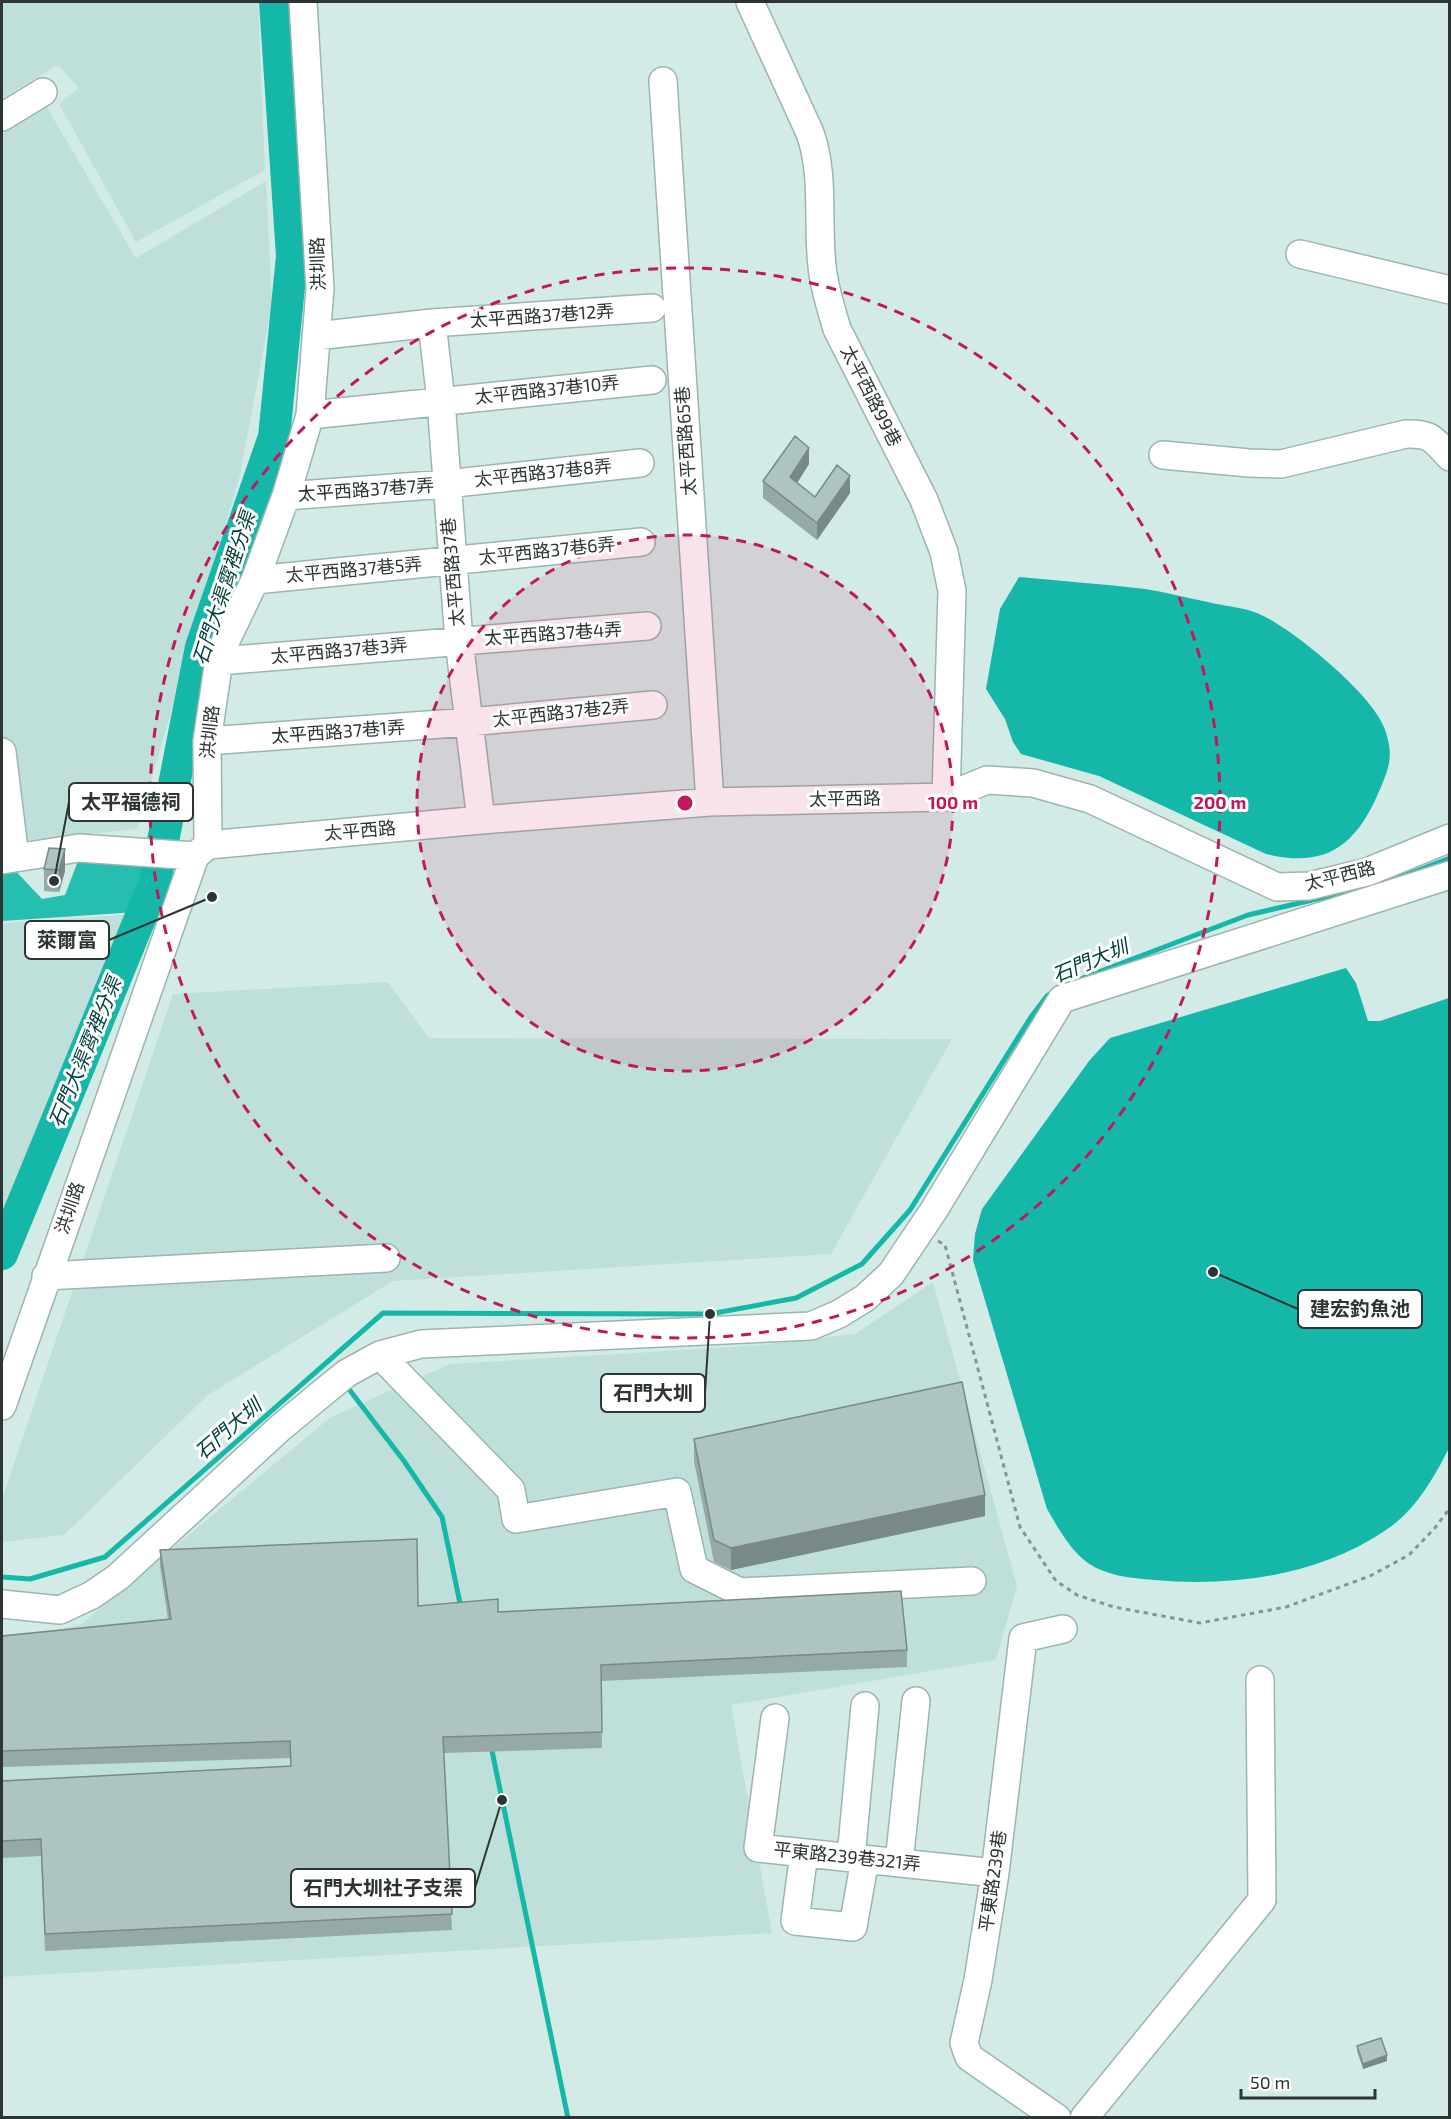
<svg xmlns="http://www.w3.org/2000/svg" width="1451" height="2119" font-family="'Exo 2','Noto Sans TC',sans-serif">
	<rect width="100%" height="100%" fill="#d3ebe7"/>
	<path fill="#bfe0da" d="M2,2h256l7,168 -129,72 -77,-138 20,-16 -21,-23 -56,33z
		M46,106l90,152 130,-77 6,123 -32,171 -103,354 -135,14v-709z
		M137,914l-135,317v-308z
		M388,982l41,56 523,1 -121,215 -438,27 -185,114 -144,140 -62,7v-43l171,-505z
		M933,1282l84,304 -21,74 -265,45 41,228 -770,44v-337l78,-15 251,-208 119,-53 300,-18 105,-12z"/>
	<path fill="#25beaf" d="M155,856l-5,24 -13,32 -135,9v-55l8,-1 32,34 23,-4 13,-34z"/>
	<path fill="#14b7a8" d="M1019,577c42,4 84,7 126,12 21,3 42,9 63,13 15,4 34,5 49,11 33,13 114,80 127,114 11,30 5,41 -7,69 -23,52 -54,72 -111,58l-167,-78 -78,-22 -8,-12 -8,-23 -19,-30 14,-80z
		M1346,968l10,15 12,38h12l69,-23v450c-15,30 -34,63 -63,82 -68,46 -153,57 -232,50 -23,-2 -47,-4 -66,-17 -19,-14 -29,-34 -41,-54l-74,-249 2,-26 7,-25 107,-148 21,-23z"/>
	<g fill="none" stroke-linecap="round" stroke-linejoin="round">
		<path stroke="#14b7a8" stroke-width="5" d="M1398,878l52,-20
			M1062,986l186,-71 124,-29
			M345,1384l59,77 38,56 19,91
			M2,1577l28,2 75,-22 278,-244 327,1 86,-16 66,-34 48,-54 121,-193 16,-21 7,-5
			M491,1746l77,372"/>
		<path stroke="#14b7a8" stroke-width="32" d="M2,1254l153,-372 46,-235 73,-210 18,-181 -17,-254"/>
		<defs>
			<path id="minor" d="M750,2l60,131c15,42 7,89 12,133 2,22 9,42 15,63l87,171 20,52 8,39 -6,206
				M663,81l47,721
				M2,117l41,-25
				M1300,254l150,36
				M432,323l9,78 18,240 22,179
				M316,336l116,-13 220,-15
				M310,415l342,-35
				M1163,455l86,8 32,1 125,-30c25,-1 27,5 44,23
				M286,496l160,-12 194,-21
				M255,580l386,-38
				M220,661l427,-35
				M207,741l262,-19 184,-17
				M2,752l13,106
				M208,845l273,-25 229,-18 236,-5 41,-17 46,3 57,16 187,88 32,-1 58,-14 83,-34
				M2,860l77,-12 116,8
				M46,1276l340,-18
				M380,1355l131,135 5,29 161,-27 17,77 46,23 232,-11
				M2,1406l193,-550 13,-11 -1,-104 13,-88 35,-73 31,-84 24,-81 10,-126 -17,-287
				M2,1604l58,6 32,-15 26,-18 162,-149 46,-38 21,-17 33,-18 41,-11 390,-18 28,-12 26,-16 26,-24 43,-64 128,-211 388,-124
				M775,1718l-17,130 237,25
				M804,1853l-9,68 58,6 12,-68
				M851,1857l14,-151
				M899,1863l17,-162
				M1057,2118l-88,-61 -5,-14 14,-63 17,-107 28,-235 40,-9
				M1084,2118l178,-218 -2,-220"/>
		</defs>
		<use href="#minor" stroke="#9db4b0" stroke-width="30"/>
		<path stroke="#849592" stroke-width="3" stroke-dasharray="4.5 4.5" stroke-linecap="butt" d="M938,1241l7,4 75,282 36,54 21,14 37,12 86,16 86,-16 84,-31 39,-21 25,-26 16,-21"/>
		<use href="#minor" stroke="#fff" stroke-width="27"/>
	</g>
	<path fill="#95a9a6" d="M809,464l-12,19 18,14 35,-4 -33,47 -54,-42v-17z
		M49,848l16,23 -6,21 -15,-1v-22z
		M694,1439l291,77 -254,54 -17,-8 -20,-101z
		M160,1550l258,56 80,6 409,38v17l-306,14 1,67 -158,5 8,177 -407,21 -4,-95 -39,2v-77l288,-15v-8l-288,9v-131l166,-17 -8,-53z
		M1357,2046l30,15 -24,8 -6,-18z"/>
	<path fill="#798987" d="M809,448v16l-19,30v-17z
		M850,476v17l-33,47v-17z
		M65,849v22l-6,21v-22z
		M985,1495v21l-254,54v-22z
		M1387,2055v6l-24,8v-5z"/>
	<path fill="#adc4c1" stroke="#798987" stroke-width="1.5" d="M795,436l14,12 -19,29 25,20 22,-32 13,11 -33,47 -54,-42z
		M49,848l16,1 -6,21 -15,-1z
		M962,1382l23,113 -254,53 -17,-8 -20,-101z
		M417,1539l1,67 80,-7v13l403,-21 6,59 -306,15 1,67 -159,5 9,177 -407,20 -4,-95 -39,2v-60l289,-15 -1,-25 -288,10v-115l169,-17 -11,-69z
		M1381,2038l6,17 -24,9 -6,-18z"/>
	<circle cx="685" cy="803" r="268" fill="#c2185b" fill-opacity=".12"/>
	<g fill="none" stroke="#c2185b" stroke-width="3" stroke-dasharray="10 8">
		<circle cx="685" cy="803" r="268"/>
		<circle cx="685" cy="803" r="535"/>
	</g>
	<g text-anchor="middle" stroke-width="6" stroke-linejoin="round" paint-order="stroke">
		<g font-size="18" fill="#2c3534" stroke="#fff">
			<text transform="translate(318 264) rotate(-92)" y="6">洪圳路</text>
			<text transform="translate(542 316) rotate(-4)" y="6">太平西路37巷12弄</text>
			<text transform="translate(547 390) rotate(-6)" y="6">太平西路37巷10弄</text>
			<text transform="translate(871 396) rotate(63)" y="6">太平西路99巷</text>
			<text transform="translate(686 441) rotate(-94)" y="6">太平西路65巷</text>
			<text transform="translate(543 473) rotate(-6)" y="6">太平西路37巷8弄</text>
			<text transform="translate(366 490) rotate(-4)" y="6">太平西路37巷7弄</text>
			<text transform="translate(547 551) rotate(-6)" y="6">太平西路37巷6弄</text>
			<text transform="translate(354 570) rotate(-5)" y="6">太平西路37巷5弄</text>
			<text transform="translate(453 572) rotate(-95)" y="6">太平西路37巷</text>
			<text transform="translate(553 634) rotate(-4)" y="6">太平西路37巷4弄</text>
			<text transform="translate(339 651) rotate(-5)" y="6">太平西路37巷3弄</text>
			<text transform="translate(561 713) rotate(-6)" y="6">太平西路37巷2弄</text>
			<text transform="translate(210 732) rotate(-84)" y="6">洪圳路</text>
			<text transform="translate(338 732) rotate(-4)" y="6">太平西路37巷1弄</text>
			<text transform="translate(845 799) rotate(-1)" y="6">太平西路</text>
			<text transform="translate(360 831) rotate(-5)" y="6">太平西路</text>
			<text transform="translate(1340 876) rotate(-14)" y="6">太平西路</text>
			<text transform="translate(70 1208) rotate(-71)" y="6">洪圳路</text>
			<text transform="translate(847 1857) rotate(6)" y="6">平東路239巷321弄</text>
			<text transform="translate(993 1881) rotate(-82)" y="6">平東路239巷</text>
		</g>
		<g font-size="20" font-style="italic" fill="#00413c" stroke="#fff">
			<text transform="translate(224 588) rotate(-72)" y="7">石門大渠霄裡分渠</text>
			<text transform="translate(1090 961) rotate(-23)" y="7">石門大圳</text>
			<text transform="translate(85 1052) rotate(-68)" y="7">石門大渠霄裡分渠</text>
			<text transform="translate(228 1429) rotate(-41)" y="7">石門大圳</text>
		</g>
	</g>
	<circle cx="685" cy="803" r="9" fill="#c2185b" stroke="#fff" stroke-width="3"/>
	<g font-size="18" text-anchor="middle" font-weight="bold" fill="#c2185b" stroke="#fff" stroke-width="6" stroke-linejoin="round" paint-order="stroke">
		<text x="953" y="809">100 m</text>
		<text x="1220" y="809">200 m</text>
	</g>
	<path fill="none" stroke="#2c3534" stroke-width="2" d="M54 881L69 802M212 897L109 940M1213 1272L1298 1309M710 1314L705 1393M502 1800L475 1888"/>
	<g fill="#2c3534" stroke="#fff" stroke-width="2">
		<circle cx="54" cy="881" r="6"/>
		<circle cx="212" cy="897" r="6"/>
		<circle cx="1213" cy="1272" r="6"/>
		<circle cx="710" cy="1314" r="6"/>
		<circle cx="502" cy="1800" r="6"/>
	</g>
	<g fill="#fff" stroke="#2c3534" stroke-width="2">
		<rect x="69" y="783" width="124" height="38" rx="6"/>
		<rect x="25" y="921" width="84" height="38" rx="6"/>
		<rect x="1298" y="1290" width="124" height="38" rx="6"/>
		<rect x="601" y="1374" width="104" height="38" rx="6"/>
		<rect x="291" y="1869" width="184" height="38" rx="6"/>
	</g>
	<g font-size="20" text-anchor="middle" font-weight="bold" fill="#2c3534">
		<text x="131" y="809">太平福德祠</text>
		<text x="67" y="947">萊爾富</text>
		<text x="1360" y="1316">建宏釣魚池</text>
		<text x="653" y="1400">石門大圳</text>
		<text x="383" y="1895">石門大圳社子支渠</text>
	</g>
	<rect width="1451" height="2119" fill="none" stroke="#2c3534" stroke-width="6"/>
	<path d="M1241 2089v9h134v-9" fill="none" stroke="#2c3534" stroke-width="3"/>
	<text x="1250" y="2089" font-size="18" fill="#2c3534" stroke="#ffffff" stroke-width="4.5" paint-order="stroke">50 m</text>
</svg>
